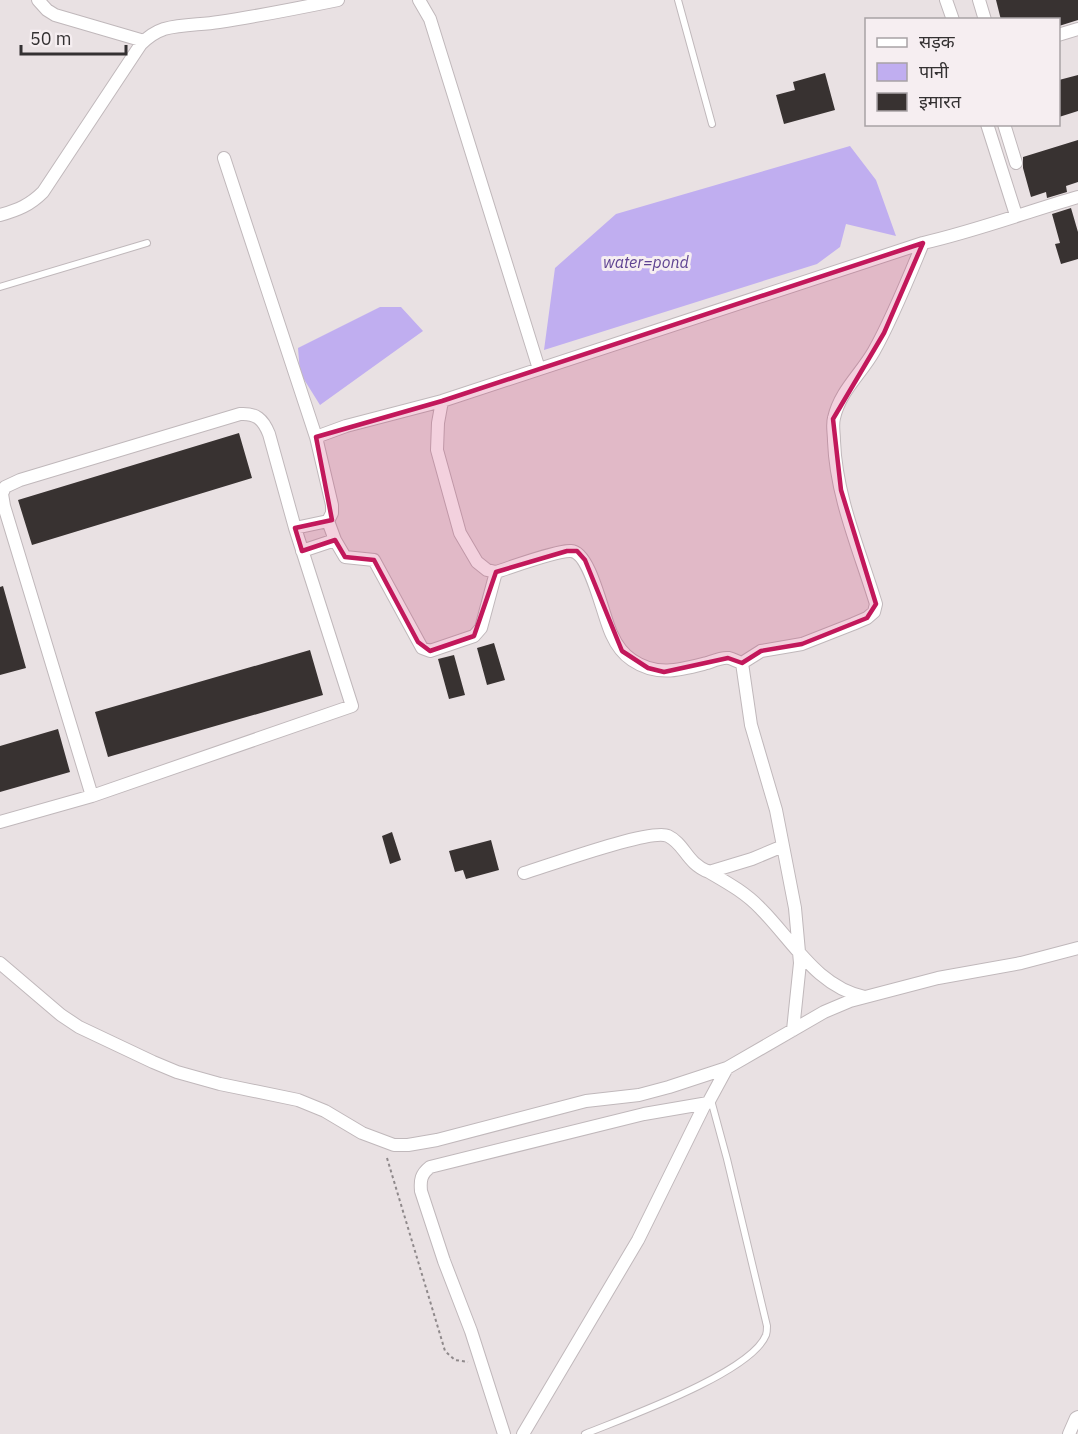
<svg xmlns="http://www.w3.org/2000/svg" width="1078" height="1434" font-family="'IBM Plex Sans','Noto Sans Devanagari',sans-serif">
	<rect width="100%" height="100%" fill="#e9e1e3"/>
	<path fill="#c0aef0" d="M850,146l26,34 20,56 -50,-12 -6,23 -23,17 -273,86 11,-82 61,-54z
		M380,307h21l22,24 -103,74 -20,-32 -2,-25z"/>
	<path fill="#383231" d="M996,0h82v20l-19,6v-6h-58z
		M825,73l10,37 -51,14 -8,-29 19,-5 -2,-8z
		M1078,75v36l-19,6v-37z
		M1078,140v42l-12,4 1,6 -20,6 -1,-6 -15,5 -8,-29v-11z
		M1071,208l7,24v27l-17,5 -6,-20 5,-1 -8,-29z
		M239,433l13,45 -220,67 -14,-45z
		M3,586l23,82 -26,7v-88z
		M494,643l11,37 -18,5 -10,-37z
		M310,650l13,45 -215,62 -13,-45z
		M454,655l11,40 -16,4 -11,-40z
		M58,729l12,43 -70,20v-46z
		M392,832l9,28 -11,4 -8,-28z
		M491,840l8,30 -33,9 -3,-9 -8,2 -6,-21z"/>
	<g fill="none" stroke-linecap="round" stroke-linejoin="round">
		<defs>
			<path id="service" d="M678,0l34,124
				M0,287l147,-44
				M585,1434c39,-16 166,-61 181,-99 1,-3 1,-6 1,-9l-40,-167 -16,-59"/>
			<path id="minor" d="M38,0l9,10 8,5 89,26
				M419,0l11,19 109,350
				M946,0l7,20
				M979,0l6,20
				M1058,35l20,-6
				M987,124l29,91
				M1004,124l12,39
				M224,158l92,279
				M0,215c18,-5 30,-10 43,-23l98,-148c7,-7 14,-12 23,-15 19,-5 37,-4 55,-7 40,-6 80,-14 119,-22
				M442,401l-4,22 -1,27 23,83 17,29 10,8 9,2c16,-5 61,-22 75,-21 20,1 32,67 41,84 4,9 11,19 20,25 25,17 48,10 75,3 6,-2 15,-6 22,-5 4,1 9,4 13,5l19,-12 41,-7 51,-20 14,-6 7,-6 2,-8c-16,-53 -40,-107 -42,-163 0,-8 -2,-16 0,-23 6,-27 27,-44 40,-67 19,-34 34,-72 49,-108
				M295,528l33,-7
				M302,551l33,-11
				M496,572l-15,56 -7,8 -44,15 -8,-3 -48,-88 -29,-3 -10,-17 -7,-19 4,-8v-8l-16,-68 30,-11 96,-25 481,-158c53,-12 103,-31 155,-46
				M0,822l92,-26 260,-90 -57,-178 -26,-94c-6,-15 -13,-21 -29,-20l-220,66 -15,7 -3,7 2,12 88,290
				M783,846l12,62 5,55 -7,67
				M709,872c19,11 37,21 52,37 32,32 56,78 104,88
				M524,873c23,-7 127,-45 144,-37 17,8 18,27 41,36l43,-13 31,-13 -7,-36 -25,-85 -9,-62
				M0,963l61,52 18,12 74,35 24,10 43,12 78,16 27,11 37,22 32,12h14l29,-5 149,-39 53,-6 30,-8 58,-19
				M504,1434l-33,-103 -27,-70 -23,-70c-1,-11 0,-17 9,-24l214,-53 64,-11 19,-35 97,-56 26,-11 88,-23 83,-15 57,-15
				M523,1434l115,-194 67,-136
				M1069,1434l7,-16 2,-1"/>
		</defs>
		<use href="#service" stroke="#c0b8bb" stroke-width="8"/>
		<use href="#minor" stroke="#c0b8bb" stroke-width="14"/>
		<path stroke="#8f898b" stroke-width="2" stroke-dasharray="3 3" stroke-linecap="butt" d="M387,1158l58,193 10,9 13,2"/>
		<use href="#service" stroke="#fff" stroke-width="6"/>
		<use href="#minor" stroke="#fff" stroke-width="12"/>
	</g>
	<path fill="#c2185b" fill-opacity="0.2" stroke="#c2185b" stroke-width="4.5" stroke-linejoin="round" d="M923,243l-39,90 -51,86 8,71 35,114 -9,14 -65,26 -41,7 -19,12 -14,-5 -64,14 -16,-4 -26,-17 -37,-91 -8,-9h-10l-71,21 -22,64 -44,15 -12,-9 -44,-82 -29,-3 -10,-17 -33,11 -7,-23 37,-8 -16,-83 126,-36z"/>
	<g text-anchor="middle" stroke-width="6" stroke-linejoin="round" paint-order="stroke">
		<g font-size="16" font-style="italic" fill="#5e4391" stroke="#f6eef1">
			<text x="646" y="268">water=pond</text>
		</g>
	</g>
	<rect x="865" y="18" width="195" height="108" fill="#f6eef1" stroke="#a8a2a5" stroke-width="1.5"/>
	<rect x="877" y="38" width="30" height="9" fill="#ffffff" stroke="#a8a2a5" stroke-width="1.5"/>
	<text x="919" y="48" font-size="18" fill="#343132">सड़क</text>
	<rect x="877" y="63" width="30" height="18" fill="#c0aef0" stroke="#a8a2a5" stroke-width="1.5"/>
	<text x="919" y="78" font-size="18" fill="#343132">पानी</text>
	<rect x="877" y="93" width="30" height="18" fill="#383231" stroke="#a8a2a5" stroke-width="1.5"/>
	<text x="919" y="108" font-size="18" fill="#343132">इमारत</text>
	<path d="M21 45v9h105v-9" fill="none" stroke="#343132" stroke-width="3"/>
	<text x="30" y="45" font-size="18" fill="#343132" stroke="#f6eef1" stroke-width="4.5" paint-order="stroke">50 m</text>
</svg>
